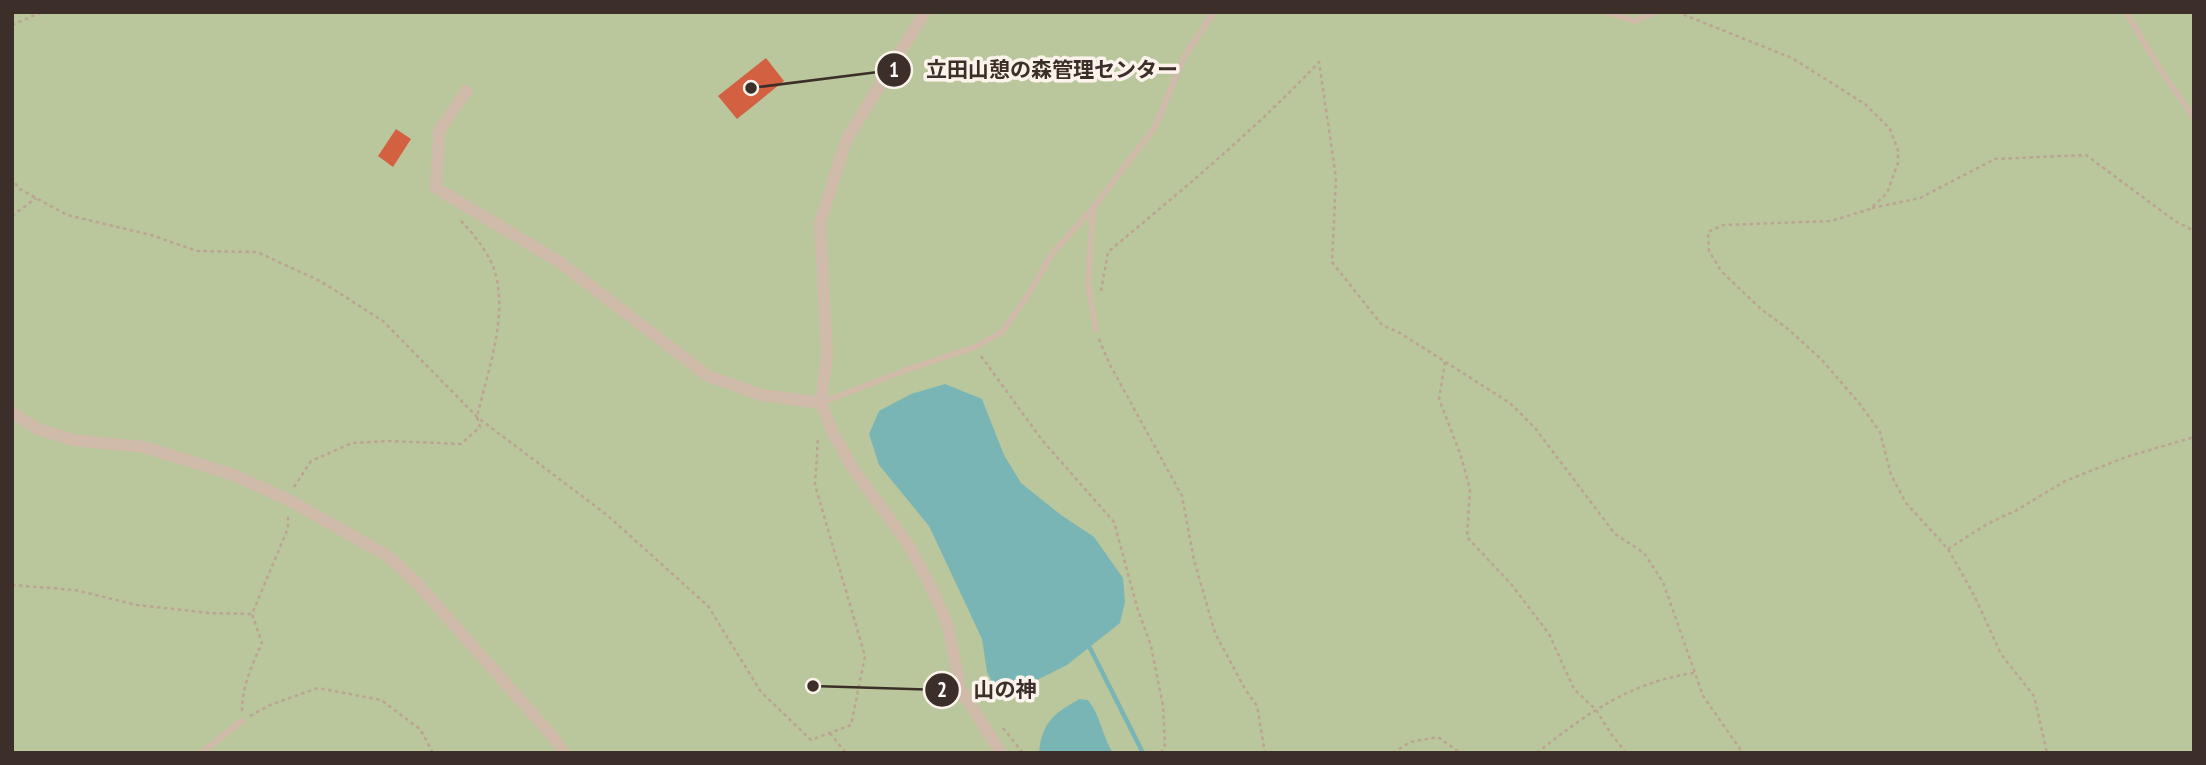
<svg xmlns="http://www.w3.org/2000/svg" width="2206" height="765" font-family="'PT Sans Narrow','Noto Sans JP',sans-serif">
	<rect width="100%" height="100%" fill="#f5eadf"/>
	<path fill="#bac79d" d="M12,12h2182v741h-2182z"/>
	<path fill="#7ab5b6" d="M945,384l37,15 22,56 17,28 40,32 33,22 29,41 2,24 -5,21 -53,42 -30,15 -39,12 -11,-20 -5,-33 -53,-113 -50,-61 -10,-31 10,-23 32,-17z
		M1080,699l8,1c13,16 14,36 25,53h-74c3,-31 15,-40 41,-54z"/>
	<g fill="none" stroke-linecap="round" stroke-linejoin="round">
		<path stroke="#7ab5b6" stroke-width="4.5" d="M1090,648l53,105"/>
	</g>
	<path fill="#d36040" d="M766,58l18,23 -47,38 -19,-23z
		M396,129l15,10 -18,28 -15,-11z"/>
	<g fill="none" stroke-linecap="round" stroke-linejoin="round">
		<path stroke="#bca393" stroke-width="2.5" stroke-dasharray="3.5 3.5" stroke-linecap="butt" d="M1677,12l115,46 73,46 25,25 8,21v13l-11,30 -17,16 -39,12 -108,4 -15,7 1,19 12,20 40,38 27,20 33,30 38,44 21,29 11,43 15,28 42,46 26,46 27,59 33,42 13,57
			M12,25l30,-13
			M12,177l6,11 49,27 84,20 46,16 60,1 63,29 63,40 94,96 130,98 101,91 53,86 50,48 40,-15 14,-69 -50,-171 3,-47
			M1872,208l48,-10 75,-39 91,-4 89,66 19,10
			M12,216l24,-18
			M1101,291l7,-39c73,-61 146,-121 211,-190l17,116 -4,84 50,63 18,8 110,70 25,25 80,106 29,19 19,29 40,114 40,57
			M1099,339l10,24 73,133 12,64 21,73 30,56 12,17 8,47
			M981,356l61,84 72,82 23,85 14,39 12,60 2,39 -4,8
			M1445,362l-6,37 22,57 9,33 -3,48 44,47 38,50 25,55 22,21 16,25 14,18
			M294,487l17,-26 41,-18 39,-2 70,3 19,-17 -3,-10c10,-44 30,-96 19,-141 -5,-21 -21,-40 -35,-55
			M1948,549l39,-25 30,-14 48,-29 61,-24 68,-20
			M12,585l63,5 62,15 73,8 42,1
			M242,711c0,-24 10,-47 20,-68l-10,-29 36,-86v-12
			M250,716l20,-11 48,-17 63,12 39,29 13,24
			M1003,728l20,25
			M830,733l16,20
			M1393,753l17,-11 28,-5 22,16
			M1537,753c50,-40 94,-71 157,-80"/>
		<path stroke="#d0baa9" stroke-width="6" d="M1607,12l28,9 21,-9
			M2126,12l34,57 34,49
			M1093,208l62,-81 29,-70 30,-45
			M823,402l86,-33 66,-22 27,-15 28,-40 21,-37 42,-47 -5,75 8,47
			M201,753l41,-32"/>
		<path stroke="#d0baa9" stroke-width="12" d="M925,12l-79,128 -26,83 7,130 -6,50 11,28 20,36 56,77 20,37 20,44 12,63 41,65
			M466,91l-27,40 -3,57 122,73 150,115 54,19 59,8
			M12,413l26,16 35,11 71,7 87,27 56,25 101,57 29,27 137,155 10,15"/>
	</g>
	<path fill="none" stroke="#3c2f29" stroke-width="2.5" d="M751 88L894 70M813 686L942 690"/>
	<g fill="#3c2f29" stroke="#fcf4ec" stroke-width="2.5">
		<circle cx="751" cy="88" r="7"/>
		<circle cx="813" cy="686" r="7"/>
		<circle cx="894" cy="70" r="18"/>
		<circle cx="942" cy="690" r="18"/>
	</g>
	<g font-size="21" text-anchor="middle" font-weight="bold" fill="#fff">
		<text x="894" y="77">1</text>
		<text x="942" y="697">2</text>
	</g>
	<g font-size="21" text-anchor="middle" font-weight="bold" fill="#3c2f29" stroke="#fcf4ec" stroke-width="7" stroke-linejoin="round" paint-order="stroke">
		<text x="1052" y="77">立田山憩の森管理センター</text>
		<text x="1005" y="697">山の神</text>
	</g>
	<rect width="2206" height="765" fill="none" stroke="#3c2f29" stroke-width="28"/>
</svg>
